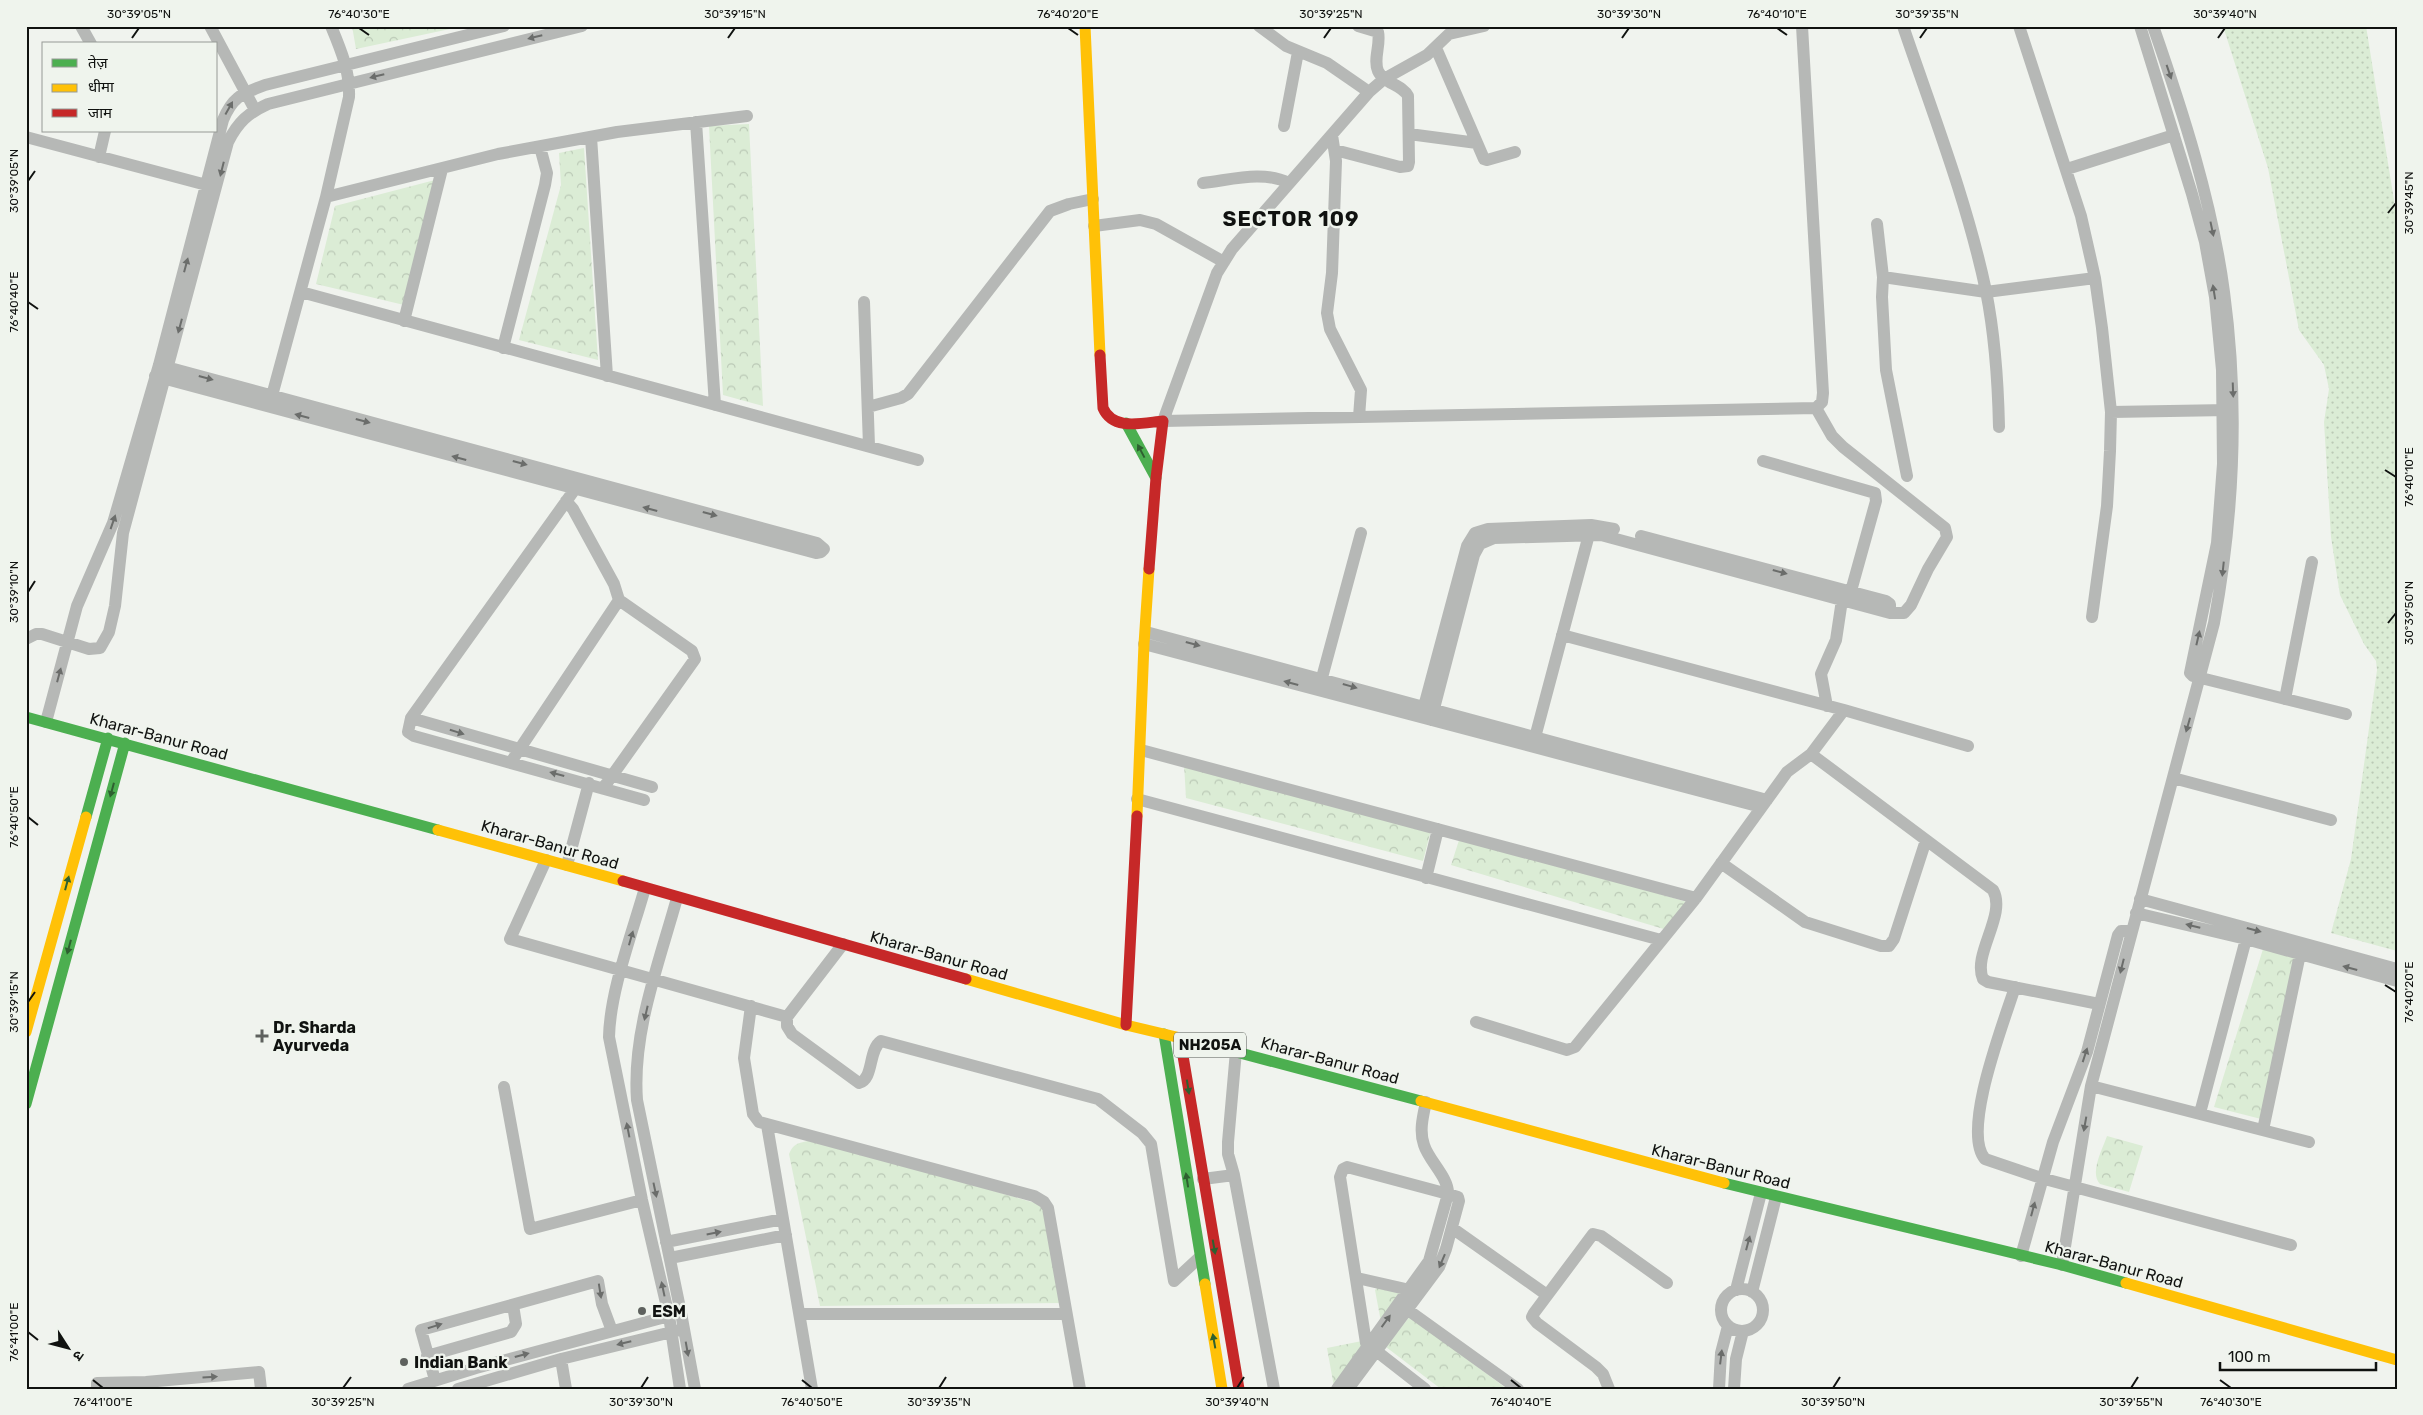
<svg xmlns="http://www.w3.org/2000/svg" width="2423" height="1415" font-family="Rubik,'Noto Sans Devanagari',sans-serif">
	<defs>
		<pattern id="grass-dots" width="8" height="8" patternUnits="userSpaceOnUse" patternTransform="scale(1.25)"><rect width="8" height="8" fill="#dbecd5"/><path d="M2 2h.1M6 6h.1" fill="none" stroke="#bbc9b6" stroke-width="1.8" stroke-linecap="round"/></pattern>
		<pattern id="park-crowns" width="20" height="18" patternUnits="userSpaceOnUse" patternTransform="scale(1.25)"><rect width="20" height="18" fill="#dbecd5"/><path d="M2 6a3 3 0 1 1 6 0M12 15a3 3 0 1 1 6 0" fill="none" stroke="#bbc9b6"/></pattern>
	</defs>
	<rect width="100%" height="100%" fill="#f0f3ee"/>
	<path fill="url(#grass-dots)" d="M2223,26h143l31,193v732l-66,-18 20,-74 26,-189 -1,-9 -12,-17 -24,-49 -9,-58 -7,-115 5,-33 -5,-24 -25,-35 -31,-162z"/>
	<path fill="url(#park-crowns)" d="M352,26h112l-108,23z
		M749,124l14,282 -40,-11 -14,-269z
		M584,148l14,212 -79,-20 42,-155 -2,-32z
		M435,180l-31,125 -88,-21 19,-78z
		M1184,764l247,66 -8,31 -237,-63z
		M1461,834l229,69 -23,27 -216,-65z
		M2263,949l33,8 -31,163 -51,-13z
		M2107,1136l36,10 -14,46 -29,-8c-11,-11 3,-36 7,-48z
		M808,1141h11l230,66 12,96 -241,3 -31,-152c4,-10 9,-11 19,-13z
		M1379,1286l24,5 -22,31 -6,-32z
		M1410,1316l97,73h-66l-55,-42z
		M1367,1340l-34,49h-8l9,-2 -7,-39z"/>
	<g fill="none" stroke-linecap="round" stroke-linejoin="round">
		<path stroke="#b6b8b6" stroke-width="12" d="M81,26l10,18
			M210,26l45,84
			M1259,26l27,20 41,17 42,29
			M1484,26l-35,8 -22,21 -43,24 -15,13 -137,157 -15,24 -54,148 653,-13 6,-6 1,-9 -21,-367
			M1903,26c30,88 64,175 83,265 9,45 12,90 13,136
			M2019,26l62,190 14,62 7,50 9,84 -1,39 -3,55 -15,111
			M2140,26l52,168 13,48 10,55 7,73 1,94 -6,79 -27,130 3,3 153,38
			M1436,48l48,111 3,1 28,-8
			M696,122l19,283
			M1284,126l14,-74
			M1409,134l68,9
			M1332,135l4,26 -4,112 -5,40 3,16 31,61 -2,27
			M26,137l188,50
			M591,137l16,239
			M1335,150l65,17 8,-1 1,-4 -1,-66c-6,-12 -24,-12 -30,-25 -5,-12 3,-27 0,-39l-20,-6
			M99,157l6,-26
			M2067,169l107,-34
			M1203,183c28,-3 60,-13 86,0
			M326,197l172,-43 119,-22 130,-16
			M1877,224l6,53 -1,20 4,73 21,106
			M1094,226l46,-6 16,4 68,38
			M1883,277l103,15 109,-14
			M301,292l617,168
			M864,302l5,144
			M404,321l38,-152
			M503,348l42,-163 2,-12 -7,-26
			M155,376l661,177 5,-1 3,-3 -7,-6 -658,-178
			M270,403l56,-206 23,-100c1,-26 -8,-47 -18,-71
			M868,407l33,-9 7,-4 142,-183 19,-7 24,-5
			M2111,412l117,-2
			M1763,461l112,32 1,8 -25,90
			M575,489l-164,229 -3,14 6,4 230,64
			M1641,536l245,65 4,3v9
			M1146,632l621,168
			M1562,635l282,75 124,36
			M26,639l10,-5h6l47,15 11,-1 9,-16 6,-26 8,-73 105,-391c10,-20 20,-29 40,-38l314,-78
			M1144,644l617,163
			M1320,685l41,-152
			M2285,699l27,-137
			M1827,706l-6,-32 15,-34 6,-40
			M1422,714l45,-168 8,-13 13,-4 103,-4 23,4
			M411,718l241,69
			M1431,720l43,-165 6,-11 14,-6 107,-3 289,78h14l7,-8 17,-36 19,-32 -2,-9 -102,-81 -11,-11 -16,-28
			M46,722l31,-116 36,-83 46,-158 64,-245c10,-24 19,-26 42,-35l239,-59
			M1533,745l58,-218
			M1141,750l555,148
			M1811,754l182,136c14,25 -21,64 -10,89l5,3 111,22
			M511,762l108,-162 -5,-16 -41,-75 -7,-8
			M2173,778l158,42
			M604,787l91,-128 -3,-8 -73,-51
			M1137,799l524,141
			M546,860l-36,79 277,78v9l5,8 67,49c15,-4 9,-33 22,-42l217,58 44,34 9,11 23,137 25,-23
			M1721,863l84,59 76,24h8l5,-7 32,-99
			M567,865l22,-82
			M1426,878l12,-49
			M645,888c-13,46 -35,103 -36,149l33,163 27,116 11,73
			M677,898c-18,65 -45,134 -40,202l44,213 14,76
			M2140,899l257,70
			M2136,913l110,26 151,42
			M2015,987c-11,35 -54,144 -30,172l56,19 250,67
			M751,1006l-7,52 9,56 6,8 275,74 10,6 4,6 32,181
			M787,1017l56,-73
			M1476,1022l91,28 8,-3 121,-149 91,-126 24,-18 33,-44
			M2091,1086l218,56
			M504,1087l26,142 112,-29
			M2200,1113l46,-174
			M767,1125l45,264
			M2263,1130l37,-176
			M1234,1175l40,214
			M1203,1179l31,-4 -6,-21v-12l8,-91
			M1452,1228l95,67
			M666,1242l117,-23
			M2021,1256l32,-114 34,-90 31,-117 3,-4h10
			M670,1258l116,-23
			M2062,1265l29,-179 123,-463c20,-109 25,-220 10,-331 -12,-90 -41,-180 -71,-266
			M1357,1278l53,12
			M1721 1310a21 21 0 1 1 42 0a21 21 0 1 1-42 0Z
			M1736,1290l25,-97
			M1752,1292l24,-95
			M1401,1305l117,84
			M800,1314h265
			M427,1356l84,-24 5,-8 -3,-19
			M561,1359l5,30
			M435,1380l-14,-50 177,-49 4,23 10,27
			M97,1389v-6l49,-1 113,-10 2,17
			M408,1389l68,-21 193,-52
			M458,1389l103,-30 119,-29
			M1337,1389l92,-128 19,-67 10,3 1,4 -13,48 -7,18 -91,122
			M1425,1389l-59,-46 -26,-166 3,-8 4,-2 101,27c1,-16 -19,-33 -24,-49 -5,-14 -1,-29 2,-43
			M1609,1389l-6,-15 -7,-7 -59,-44 -5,-6 2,-4 59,-79 8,2 66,47
			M1719,1389l2,-36 7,-27
			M1734,1389l2,-30 7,-28"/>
		<path stroke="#4caf50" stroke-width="11" d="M1126,423l30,55
			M26,717l412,113
			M86,817l22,-79
			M1164,1034l41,250
			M1210,1045l211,56
			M26,1104l99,-361
			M1724,1183l338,82 64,18"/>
		<path stroke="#ffc107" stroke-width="11" d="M1085,26l15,329
			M1137,816l7,-172 5,-75
			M438,830l185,51
			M966,979l160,46 84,20
			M26,1032l60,-215
			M1421,1101l303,82
			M2126,1283l271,77
			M1205,1284l17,105"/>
		<path stroke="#c62828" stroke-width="11" d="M1100,355l3,53c10,23 39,15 60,13l-7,57 -7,91
			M623,881l343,98
			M1126,1025l11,-209
			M1180,1038l59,351"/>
	</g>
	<defs><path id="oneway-solid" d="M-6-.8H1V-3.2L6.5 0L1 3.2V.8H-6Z" transform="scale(1.25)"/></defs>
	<g fill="#6b6d6b">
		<use href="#oneway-solid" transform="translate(535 37) rotate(166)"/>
		<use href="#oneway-solid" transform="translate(2169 72) rotate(71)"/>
		<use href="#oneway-solid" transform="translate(377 76) rotate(166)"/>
		<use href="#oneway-solid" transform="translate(229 108) rotate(-61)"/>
		<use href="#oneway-solid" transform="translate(222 169) rotate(104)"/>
		<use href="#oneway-solid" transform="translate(2212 229) rotate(78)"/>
		<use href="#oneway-solid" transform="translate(186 265) rotate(-75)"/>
		<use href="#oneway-solid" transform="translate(2214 292) rotate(-99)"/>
		<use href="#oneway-solid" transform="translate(180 326) rotate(105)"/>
		<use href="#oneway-solid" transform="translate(206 378) rotate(15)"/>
		<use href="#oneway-solid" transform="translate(2233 390) rotate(88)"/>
		<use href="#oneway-solid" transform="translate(302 416) rotate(-165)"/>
		<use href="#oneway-solid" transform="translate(363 421) rotate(15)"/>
		<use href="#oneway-solid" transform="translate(459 458) rotate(-165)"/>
		<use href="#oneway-solid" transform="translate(520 463) rotate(15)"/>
		<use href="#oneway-solid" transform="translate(650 509) rotate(-165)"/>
		<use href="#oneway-solid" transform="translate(710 514) rotate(15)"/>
		<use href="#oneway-solid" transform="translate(113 522) rotate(-71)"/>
		<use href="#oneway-solid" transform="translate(2223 569) rotate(96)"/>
		<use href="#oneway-solid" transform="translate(1780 572) rotate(15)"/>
		<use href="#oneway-solid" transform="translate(2198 638) rotate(-77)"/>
		<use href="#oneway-solid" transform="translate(1193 644) rotate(15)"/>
		<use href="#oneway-solid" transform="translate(59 675) rotate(-75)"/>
		<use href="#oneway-solid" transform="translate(1291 683) rotate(-165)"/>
		<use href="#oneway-solid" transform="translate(1350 686) rotate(16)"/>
		<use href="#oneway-solid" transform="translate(2188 725) rotate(106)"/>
		<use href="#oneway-solid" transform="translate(457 732) rotate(17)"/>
		<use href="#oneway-solid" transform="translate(557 774) rotate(-165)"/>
		<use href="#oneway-solid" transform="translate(2193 926) rotate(-166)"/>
		<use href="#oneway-solid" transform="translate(2254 930) rotate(15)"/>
		<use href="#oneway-solid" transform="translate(631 938) rotate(-74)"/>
		<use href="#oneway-solid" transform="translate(2122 966) rotate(104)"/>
		<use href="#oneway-solid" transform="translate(2350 968) rotate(-165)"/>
		<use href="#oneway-solid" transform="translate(646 1013) rotate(103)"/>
		<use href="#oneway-solid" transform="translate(2085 1055) rotate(-72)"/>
		<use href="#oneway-solid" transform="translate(2085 1124) rotate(100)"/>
		<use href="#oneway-solid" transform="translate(628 1130) rotate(-101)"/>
		<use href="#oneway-solid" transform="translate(655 1190) rotate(78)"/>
		<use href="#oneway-solid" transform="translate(2033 1209) rotate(-75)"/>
		<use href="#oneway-solid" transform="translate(714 1233) rotate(-11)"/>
		<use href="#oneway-solid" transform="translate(1748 1243) rotate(-75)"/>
		<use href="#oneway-solid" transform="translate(1442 1261) rotate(113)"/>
		<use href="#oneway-solid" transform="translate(663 1289) rotate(-102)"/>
		<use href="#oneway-solid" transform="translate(600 1291) rotate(81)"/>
		<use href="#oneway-solid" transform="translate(1386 1321) rotate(-54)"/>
		<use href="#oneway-solid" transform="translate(435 1326) rotate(-17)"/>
		<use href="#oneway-solid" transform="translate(624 1343) rotate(166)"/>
		<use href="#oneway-solid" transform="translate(687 1349) rotate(80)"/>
		<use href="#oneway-solid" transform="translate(522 1355) rotate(-15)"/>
		<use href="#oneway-solid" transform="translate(1721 1357) rotate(-83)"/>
		<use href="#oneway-solid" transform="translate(210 1377) rotate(-4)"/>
	</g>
	<g fill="#2e6030">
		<use href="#oneway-solid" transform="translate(1141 451) rotate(-118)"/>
		<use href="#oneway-solid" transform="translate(112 790) rotate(105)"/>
		<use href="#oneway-solid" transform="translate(67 883) rotate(-75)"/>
		<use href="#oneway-solid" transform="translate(69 947) rotate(105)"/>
		<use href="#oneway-solid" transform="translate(1188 1087) rotate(81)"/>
		<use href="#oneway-solid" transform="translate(1187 1180) rotate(-99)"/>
		<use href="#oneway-solid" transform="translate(1214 1247) rotate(80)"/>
		<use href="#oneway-solid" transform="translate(1214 1341) rotate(-100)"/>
	</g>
	<path fill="none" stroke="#101210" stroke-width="2" d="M359,28l10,7M1068,28l10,7M1777,28l10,7M132,38l7,-10M728,38l7,-10M1324,38l7,-10M1622,38l7,-10M1920,38l7,-10M2218,38l7,-10M28,181l7,-10M2388,213l8,-10M28,302l10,7M2385,470l11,7M28,592l7,-11M2388,623l8,-10M28,817l10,8M2385,985l11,7M28,1002l7,-10M28,1332l10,8M93,1380l10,8M802,1380l10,8M1511,1380l10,8M2220,1380l11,8M343,1388l8,-11M641,1388l7,-11M939,1388l7,-11M1237,1388l7,-11M1833,1388l7,-11M2131,1388l7,-11"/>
	<g fill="#5e615e" stroke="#eff4ed" stroke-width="2">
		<path d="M259.5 1028.5h5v5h5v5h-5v5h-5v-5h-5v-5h5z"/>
		<circle cx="642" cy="1311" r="5"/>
		<circle cx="404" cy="1362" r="5"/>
	</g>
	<g text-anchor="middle" stroke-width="4.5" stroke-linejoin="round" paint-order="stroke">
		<rect fill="#eff4ed" stroke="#535652" stroke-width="1" x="1174" y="1032.5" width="72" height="25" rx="4"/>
		<g font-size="15" font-weight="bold" fill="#101210">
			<text x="1210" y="1050">NH205A</text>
		</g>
		<g font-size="16" fill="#101210" stroke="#eff4ed">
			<text transform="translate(159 736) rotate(15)" y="6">Kharar-Banur Road</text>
			<text transform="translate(550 844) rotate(16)" y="6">Kharar-Banur Road</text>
			<text transform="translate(939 955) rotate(16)" y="6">Kharar-Banur Road</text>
			<text transform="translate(1330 1060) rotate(15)" y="6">Kharar-Banur Road</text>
			<text transform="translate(1721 1166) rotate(14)" y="6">Kharar-Banur Road</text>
			<text transform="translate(2114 1264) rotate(15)" y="6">Kharar-Banur Road</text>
		</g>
		<g font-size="16" font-weight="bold" fill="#101210" stroke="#eff4ed" text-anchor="start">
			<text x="273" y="1033">Dr. Sharda<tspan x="273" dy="18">Ayurveda</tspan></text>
			<text x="652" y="1317">ESM</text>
			<text x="414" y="1368">Indian Bank</text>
		</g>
		<g font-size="21" font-weight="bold" letter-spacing="1" fill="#101210" stroke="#eff4ed">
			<text x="1291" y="226">SECTOR 109</text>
		</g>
	</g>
	<rect width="2423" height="1415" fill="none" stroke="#eff4ed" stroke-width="55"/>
	<rect x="42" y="42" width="175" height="90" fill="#eff4ed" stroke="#969a95"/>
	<rect x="52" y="59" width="25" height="8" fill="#4caf50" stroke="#969a95"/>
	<text x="88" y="68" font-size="15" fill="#101210">तेज़</text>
	<rect x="52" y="84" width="25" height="8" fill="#ffc107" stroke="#969a95"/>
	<text x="88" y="92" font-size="15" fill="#101210">धीमा</text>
	<rect x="52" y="109" width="25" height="8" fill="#c62828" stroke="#969a95"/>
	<text x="88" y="118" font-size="15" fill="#101210">जाम</text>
	<g transform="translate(68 1348) rotate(126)" stroke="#eff4ed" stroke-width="4" paint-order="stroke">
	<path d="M0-4L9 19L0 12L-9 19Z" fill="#101210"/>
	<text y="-8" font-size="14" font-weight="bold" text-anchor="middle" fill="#101210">उ</text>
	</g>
	<path d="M2220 1362v8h156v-8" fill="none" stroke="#101210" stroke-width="2.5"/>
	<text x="2228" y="1362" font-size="15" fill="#101210" stroke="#eff4ed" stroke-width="4" paint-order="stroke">100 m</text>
	<rect x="28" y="28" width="2368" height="1360" fill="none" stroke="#101210" stroke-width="2"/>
	<g font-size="12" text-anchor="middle" fill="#101210">
		<text x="139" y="18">30°39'05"N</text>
		<text x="359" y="18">76°40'30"E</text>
		<text x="735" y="18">30°39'15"N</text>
		<text x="1068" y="18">76°40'20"E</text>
		<text x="1331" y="18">30°39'25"N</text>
		<text x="1629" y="18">30°39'30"N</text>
		<text x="1777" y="18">76°40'10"E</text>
		<text x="1927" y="18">30°39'35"N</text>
		<text x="2225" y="18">30°39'40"N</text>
		<text transform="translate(14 181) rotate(-90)" y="4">30°39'05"N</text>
		<text transform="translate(2409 203) rotate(-90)" y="4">30°39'45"N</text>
		<text transform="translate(14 302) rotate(-90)" y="4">76°40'40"E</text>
		<text transform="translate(2409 477) rotate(-90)" y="4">76°40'10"E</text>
		<text transform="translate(14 592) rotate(-90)" y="4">30°39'10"N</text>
		<text transform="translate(2409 613) rotate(-90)" y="4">30°39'50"N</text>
		<text transform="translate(14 817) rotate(-90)" y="4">76°40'50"E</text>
		<text transform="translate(2409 992) rotate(-90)" y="4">76°40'20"E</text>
		<text transform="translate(14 1002) rotate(-90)" y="4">30°39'15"N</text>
		<text transform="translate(14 1332) rotate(-90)" y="4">76°41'00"E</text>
		<text x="103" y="1406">76°41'00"E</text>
		<text x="343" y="1406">30°39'25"N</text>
		<text x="641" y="1406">30°39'30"N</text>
		<text x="812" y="1406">76°40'50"E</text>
		<text x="939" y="1406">30°39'35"N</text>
		<text x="1237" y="1406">30°39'40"N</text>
		<text x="1521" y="1406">76°40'40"E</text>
		<text x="1833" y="1406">30°39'50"N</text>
		<text x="2131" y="1406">30°39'55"N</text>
		<text x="2231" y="1406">76°40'30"E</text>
	</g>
</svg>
